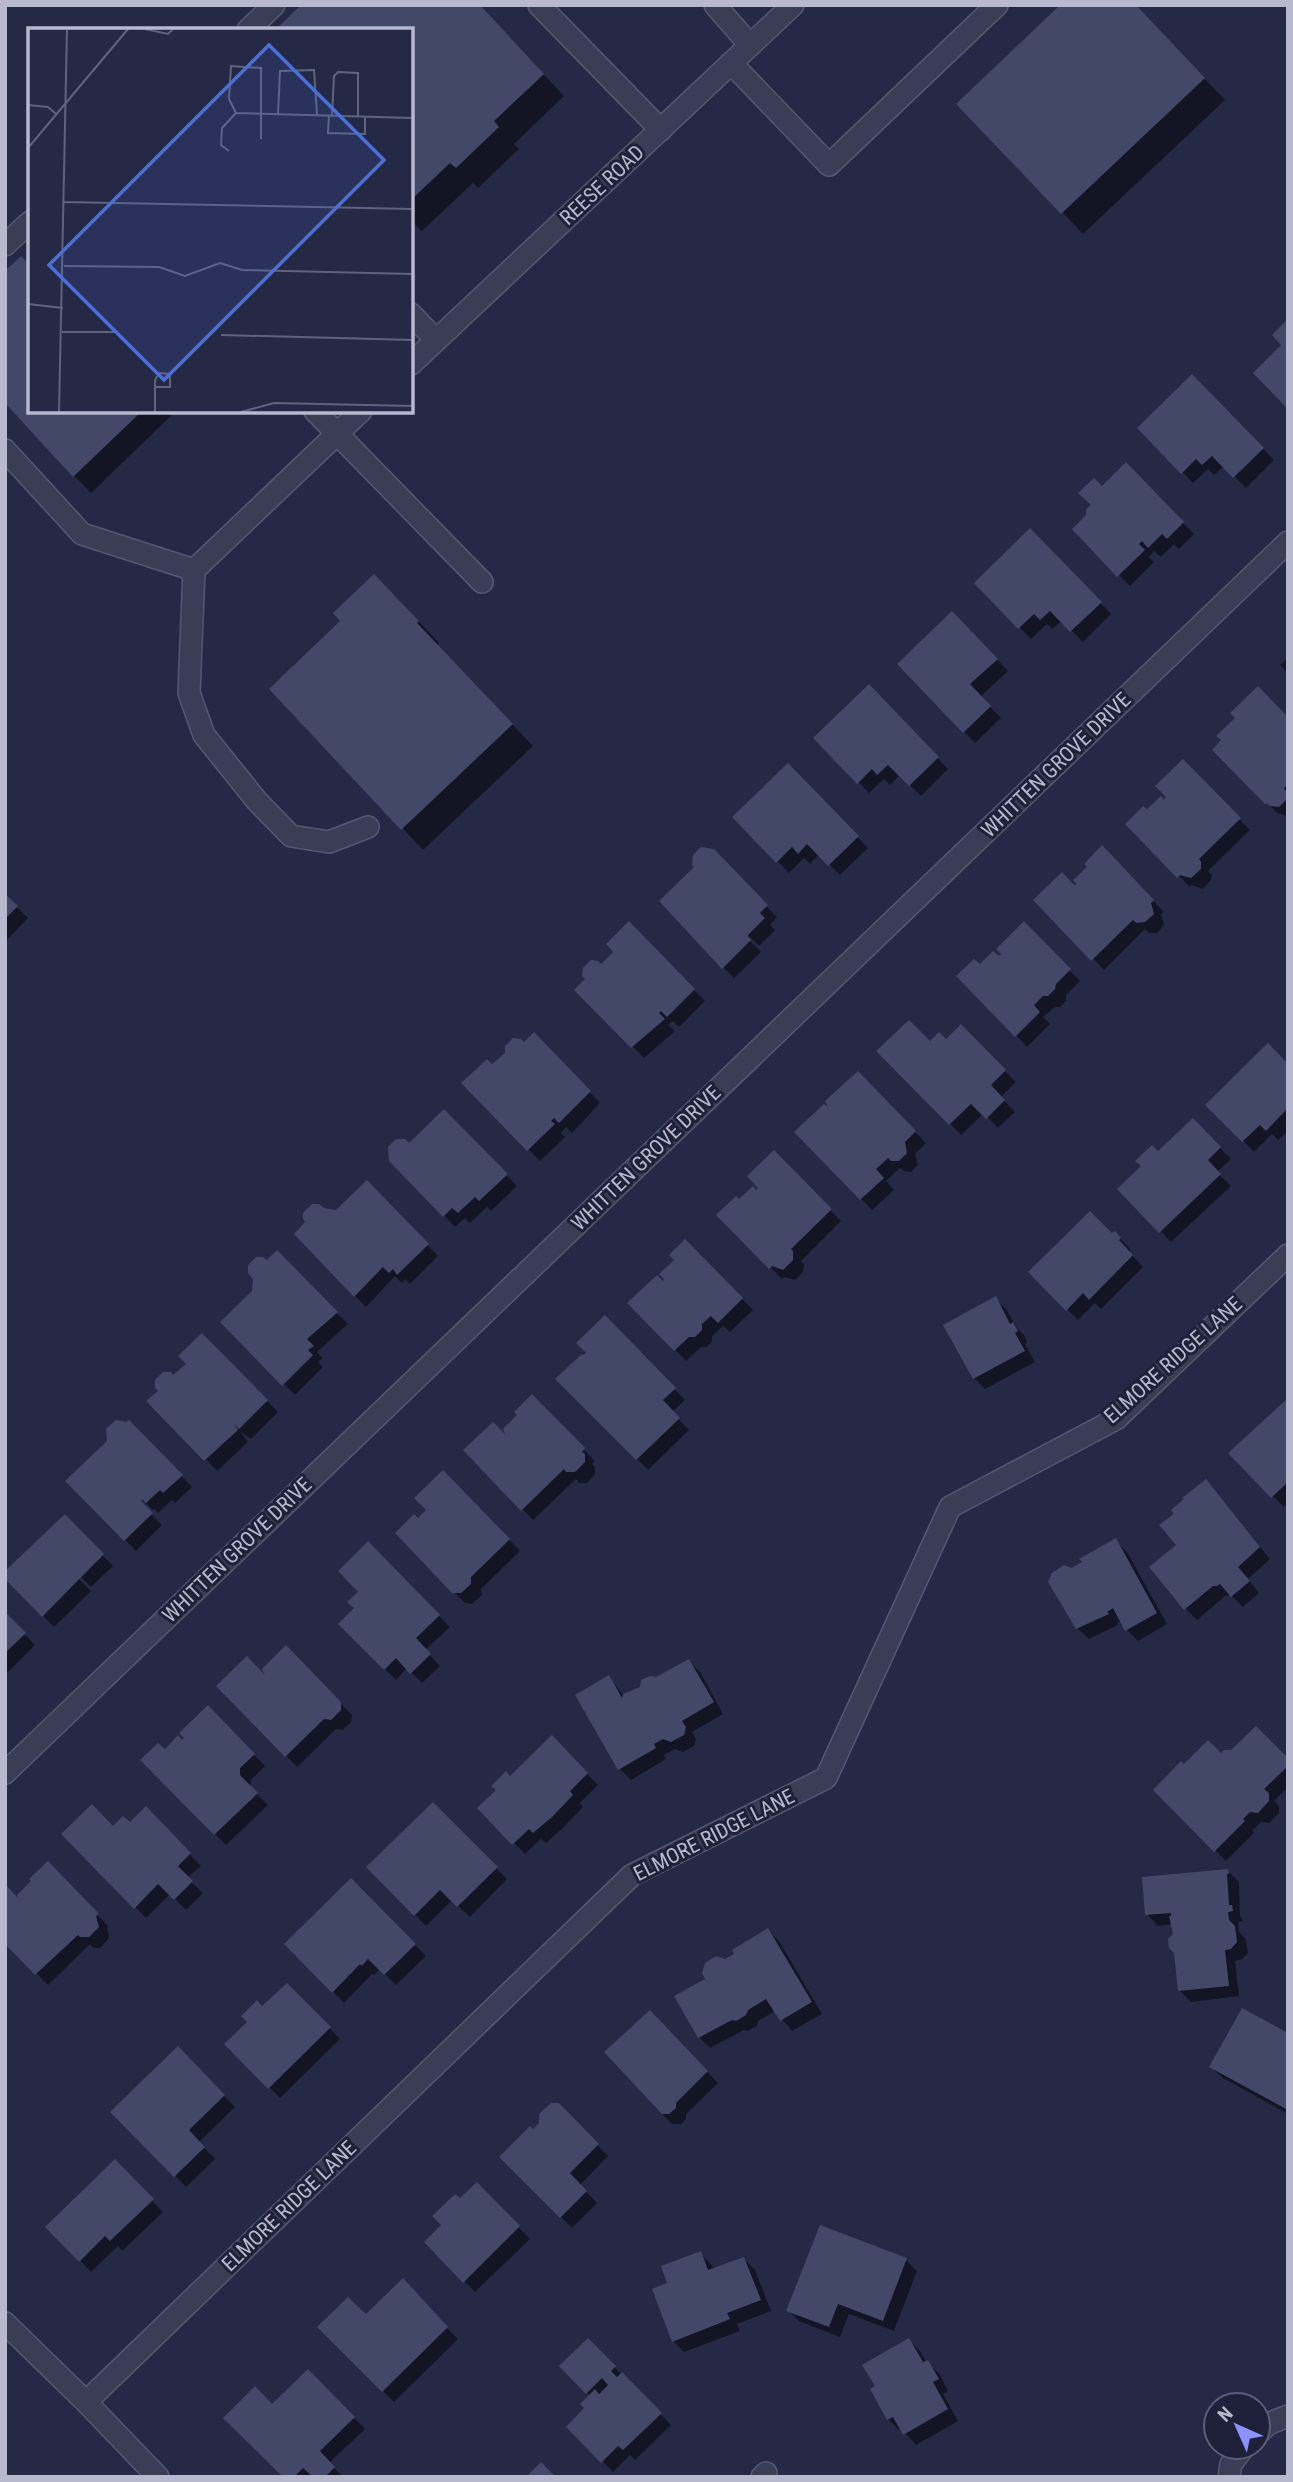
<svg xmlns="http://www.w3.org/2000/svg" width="1293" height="2482" font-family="'Roboto Condensed',sans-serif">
	<rect width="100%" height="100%" fill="#252946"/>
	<path fill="#0007" d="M479,5l85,91 -50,48 5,5 -41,39 -5,-5 -51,48 -11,-11v-190z
		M1135,5l90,95 -142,134 -124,-130z
		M1192,376l82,84 -28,28 -22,-22 -10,9 -6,-6 -15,14 -54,-55z
		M30,411h142l2,2 -83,80 -54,-56z
		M1126,464l68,70 -15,15 -5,-5 -13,13 -7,-6 -5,6 5,5 -24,24 -56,-57 14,-14 14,-27z
		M1030,531l81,83 -28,28 -21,-21 -10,8 -5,-5 -16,15 -55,-56z
		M396,597l43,46 -2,2 96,101 -110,104 -151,-161z
		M952,613l56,58 -28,26 21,21 -26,25 -76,-79z
		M1288,658v15l-8,-8z
		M869,686l79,83 -27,27 -21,-21 -10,10 -6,-6 -15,14 -53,-55z
		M1288,719v98l-9,-4 -1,1 -63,-64z
		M1183,762l67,68 -42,41 4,4 -1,5 -8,9 -12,-4 -1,2 -62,-63 36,-22z
		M788,766l80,82 -28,27 -21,-21 -9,10 -6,-6 -15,15 -54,-56z
		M1102,848l62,64 -3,2 3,11 -7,8h-8l-4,-4 -41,41 -68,-70 44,-16z
		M709,849l68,68 -7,8 5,5 -16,16 -17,-17 -2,2 21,21 -27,26 -11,-11 -26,-100z
		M5,896l23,22 -23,24z
		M629,924l76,77 -26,26 -6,-6 -5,4 7,6 -31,27 -67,-68 39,-38z
		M1024,924l56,57 -14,14v6l-6,6h-5l-12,10 7,7 -23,23 -68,-71 40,-17z
		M961,1027l55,55 -15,15 14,15 -17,16 -14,-15 -23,22 -82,-84 67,-10z
		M534,1035l66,68 -28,30 -6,-6 -5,6 4,4 -25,24 -76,-77 28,-17 32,-23z
		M1288,1066v65l-10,9 -6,-6 -18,18 -46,-47z
		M858,1074l68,69 -11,11 3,11 -7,7 -7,-1 -4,-3 -14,13 8,9 -22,20 -75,-78 36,-17z
		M444,1111l73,75 -26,25 -4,-4 -17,16 -5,-5 -10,9 -64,-66z
		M1193,1120l38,39 -14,13 14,14 -60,56 -51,-53z
		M774,1152l67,69 -40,40 3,3 -1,8 -8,8 -11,-3 -2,2 -63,-64 37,-23z
		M367,1182l71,74 -28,28 -5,-5 -3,4 -7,-7 -29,31 -11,-11 -47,-74 15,-12 14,1z
		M1115,1233l16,17 -2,2 14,15 -42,42 -6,-6 -17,17 -48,-48z
		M685,1241l68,69 -23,22 -7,-6 -11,10v6l-6,5h-5l-15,14 -56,-58 33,-20z
		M277,1253l71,71 -31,28 6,6 -5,4 5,5 -28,28 -73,-73 32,-30 13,-29z
		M995,1298l11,11 11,19 7,7 3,7 -2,2 10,18 -50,27 -11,-11 -28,-52z
		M605,1318l80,82 -13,12 17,18 -41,40 -90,-91 30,-26z
		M202,1335l76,77 -27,27 -10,-7 7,10 -31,29 -68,-70 39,-37z
		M532,1396l63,65 -3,3 3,3v7l-8,9h-8l-3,-4 -43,41 -67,-70 44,-9 10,-26z
		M1288,1399v104l-4,4 -54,-54z
		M129,1422l63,65 -17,16 -3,-3 -14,13 -4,-4 -1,1 -17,-17 -3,3 29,29 -26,26 -68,-70z
		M443,1472l77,79 -39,38 1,6 -10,9 -7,-1 -68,-70 21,-13 10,-10z
		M1206,1481l64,78 -22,20 11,14 -16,14 -12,-12 -6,1 -28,24 -11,-11 -10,-95z
		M65,1516l48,50 -22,21 -17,-17 -2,2 19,19 -37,36 -49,-51z
		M1116,1541l11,11 40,72 -29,17 -11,-11 -6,-9 -4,2 1,2 -29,14 -12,-11 -6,-58z
		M368,1544l82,83 -25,23 15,16 -18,17 -15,-15 -11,12 -56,-56 16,-16z
		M5,1614l30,31 -27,27 -3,-3z
		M286,1648l66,67 -1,7 -8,8 -7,-1 -39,38 -79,-81 51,-5z
		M689,1661l11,11 23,42 -31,18 4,7 -2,7 -11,6 -8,-3 -11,6 2,4 -35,21 -11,-11 -11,-92 15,19z
		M208,1708l57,58 -14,14 -1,7 18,18 -42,40 -84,-85 40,-18z
		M552,1738l46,47 -18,18 3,4 -20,21 -17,15 -5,-4 -16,15 -46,-46z
		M1232,1751l56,9v27l-14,14 5,5v7l-10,10 -8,-1 -9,9 2,2 -28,28 -71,-71 29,-24z
		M433,1804l74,75 -37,38 -18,-17 -26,26 -58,-59z
		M146,1809l55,57 -14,12 16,15 -17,17 -16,-16 -24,24 -82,-84 66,-9z
		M48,1863l60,63 -1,2 2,10 -9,10h-7l-3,-4 -42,41 -43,-43 12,-44z
		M1228,1871l11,11 1,33 3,6 -5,1 1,10 7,7 2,14 -6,6 -7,2 4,35 -48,6 -11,-11 -7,-67 -15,2 -11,-12z
		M351,1880l75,76 -30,29 -16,-16 -6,6 -2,-1 -28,29 -57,-59z
		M768,1930l11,11 43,73 -30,17 -17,-20 -17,10 -1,5 -9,5 -4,-1 -34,18 -11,-11 8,-57 19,-19z
		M287,1985l53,54 -60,59 -54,-54z
		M650,2013l68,70 -32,31v5l-5,5h-9l-10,-10z
		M1288,2034v80l-65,-36 -12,-11z
		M178,2049l57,58 -36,35 16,17 -29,28 -73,-75z
		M558,2105l50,51 -28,29 17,18 -25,25 -71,-71 32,-25z
		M115,2162l48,50 -41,39 -4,-5 -27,26 -43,-45z
		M477,2184l53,55 -55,53 -49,-50z
		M700,2253l11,11 3,6 30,-11 11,11 16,41 -34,13 3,7 -56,21 -11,-11 -3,-57z
		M906,2260l11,11 -23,60 -45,-17 -9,23 -41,-16 -11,-11z
		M422,2303l36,36 -64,63 -75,-75z
		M588,2340l83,85 -36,35 -5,-5 -17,17 -45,-45 19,-19 3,-12 -29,-30z
		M909,2340l11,11 7,12 12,10 9,18 -5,3 15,27 -42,24 -14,-16 -3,1 -11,-11 -11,-32z
		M319,2382l46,47 -36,34 14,14h-58z"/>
	<path fill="#444868" d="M301,5h179l64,69 -50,47 5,6 -43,41 -6,-5 -39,37v-170h-136z
		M1060,5h76l69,73 -144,136 -105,-110z
		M21,256l9,9v146h112l-69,66 -68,-74v-132z
		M1288,319v90l-35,-36 28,-28 -9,-10z
		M1192,374l72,74 -31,30 -21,-22 -10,9 -6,-6 -15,15 -44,-46z
		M1126,462l58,60 -17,17 -5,-5 -14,14 -6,-7 -3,3 6,6 -28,27 -45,-48 14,-14v-6l5,-4 -13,-12 16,-15 8,8z
		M1030,528l72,74 -32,30 -20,-21 -10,9 -6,-6 -16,15 -44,-46z
		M374,574l45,47 -2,2 96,101 -112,106 -132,-141 71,-68 -7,-8z
		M952,611l46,48 -28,25 21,22 -28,27 -66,-69z
		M869,684l70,73 -30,29 -21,-21 -11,10 -5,-6 -15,15 -44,-46z
		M1258,686l30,31v67l-4,4 2,3 1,8 -8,8 -9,-1 -3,-3 -1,2 -54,-55 9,-10 -5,-4 19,-18 -5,-5z
		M1183,759l58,59 -42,41 2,3v7l-10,9 -11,-3 -3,3 -52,-54 18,-18 4,3 14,-13 3,4 2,-3 -11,-11z
		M788,763l71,73 -31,30 -21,-22 -9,10 -6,-7 -16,16 -44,-46z
		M1102,845l52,55 -3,3 3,11 -9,8 -9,1 -3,-3 -42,41 -58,-61 29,-28 12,13 3,-1 -4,-4 14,-13 -3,-3z
		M701,847l13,2 54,56 -8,8 5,5 -18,18 4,4 -29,29 -63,-68 35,-34 -2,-2 1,-10z
		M5,894l13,12 -13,13z
		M629,921l66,68 -28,28 -6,-6 -2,2 6,6 -34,29 -57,-58 11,-11 -3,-3 1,-8 8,-8 7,1 3,3 12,-12 -7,-8z
		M1024,921l47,48 -15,15 -1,5 -7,7h-5l-9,9 6,7 -25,25 -59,-61 18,-17 6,5 13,-13 6,5 2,-2 -5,-5z
		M909,1020l21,21 9,-9 7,7 15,-15 45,46 -15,15 14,15 -19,19 -15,-15 -22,21 -73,-74z
		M534,1032l57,59 -32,32 -5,-5 -3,3 4,3 -28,27 -66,-68 26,-24 5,5 13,-11v-7l8,-8 8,1 3,3z
		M1268,1043l20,21v44l-22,23 -6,-6 -18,17 -37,-37z
		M858,1071l58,60 -11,11 2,11 -8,8h-8l-3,-3 -12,11 8,9 -24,22 -66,-68 30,-28 4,3 -3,-6z
		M444,1109l64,65 -29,27 -4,-4 -17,16 -6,-5 -9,9 -54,-56 -1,-14 8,-8h9l4,4z
		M1193,1118l28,29 -13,13 13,14 -62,59 -42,-44 24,-23 -6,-5 17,-16 6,6z
		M774,1150l58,59 -41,40 2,2v9l-10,10 -11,-4 -3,3 -53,-54 20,-19 3,3 14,-13 3,4 2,-2 -11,-12z
		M367,1180l62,64 -32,31 -4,-6 -4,4 -6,-6 -29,30 -60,-63 11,-12 -2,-3v-6l9,-9h7l5,4 12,2z
		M1090,1211l22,22 3,-2 6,7 -2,2 14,15 -44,45 -6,-7 -17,18 -38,-39z
		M685,1239l58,59 -25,25 -7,-7 -9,8v6l-7,7h-6l-15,14 -47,-48 30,-28 6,6 1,-2 -5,-5 15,-14 -5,-5z
		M277,1250l61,62 -31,27 7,7 -6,4 5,5 -31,31 -62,-64 32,-31 1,-12 -5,-6v-8l8,-8h7l4,3z
		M996,1296l14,28 3,-2 5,9 -3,2 10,18 -52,28 -30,-54z
		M605,1315l71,73 -13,12 17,18 -44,42 -81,-81 27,-25 1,1 3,-2 -10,-10z
		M202,1333l66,67 -29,29 -5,-5 4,6 -34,31 -58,-60 12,-10 -3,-3v-8l8,-8h8l2,3 13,-11 -8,-8z
		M532,1394l53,54 -3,4 3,2v8l-10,10h-9l-2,-3 -43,42 -58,-61 30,-28 12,12 -2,-5 14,-14 -3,-3z
		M1288,1398v84l-17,16 -43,-45z
		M116,1420l10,2 3,-2 54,55 -20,18 -3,-3 -14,13 -4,-4 -1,2 12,12 -29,28 -59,-60 42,-40 -1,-12z
		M443,1470l67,69 -39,38v7l-10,9h-9l-57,-60 19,-19 4,4 8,-8 -12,-12z
		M1206,1479l54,68 -22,20 12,14 -19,16 -11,-13 -3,2h-4l-29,24 -35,-43 27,-22 -17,-20 15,-11 -3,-4 13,-11 -2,-1z
		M65,1514l39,40 -62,63 -37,-38v-8z
		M1116,1538l41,75 -32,18 -12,-23 -6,4 2,2 -33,15 -28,-47 4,-9 12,-8 7,3 11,-6 -3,-3z
		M368,1541l72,74 -24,23 15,16 -21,20 -14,-16 -12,12 -46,-46 16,-16 -7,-6 11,-10 -20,-21z
		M5,1612l21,21 -21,20z
		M286,1645l55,57v8l-10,10 -7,-1 -39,38 -69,-71 31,-30 18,19 -3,-6z
		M689,1659l25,43 -32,19 4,6 -2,8 -13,7 -8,-3 -9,5 2,4 -38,22 -43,-75 34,-20 13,23 1,-4 17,-7 1,-7 9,-4 6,1z
		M208,1705l47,49 -15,14v7l18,18 -44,42 -74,-75 18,-17 7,6 13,-14 4,5 2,-2 -5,-5z
		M1256,1726l32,32v8l-24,23 5,4v8l-11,12 -8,-1 -7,7 2,2 -31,31 -61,-62 28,-29 3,3 24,-24 13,13 3,-3h7z
		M552,1735l36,38 -18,18 3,4 -21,22 -19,16 -4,-4 -17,16 -35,-37 19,-18 -5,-4 15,-15 4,5z
		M433,1802l65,65 -41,40 -17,-17 -26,26 -48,-49z
		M92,1804l21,22 10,-10 7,6 16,-16 45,47 -13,13 15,15 -19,19 -16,-16 -24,25 -73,-75z
		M48,1861l51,53 -3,2 3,11 -10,10h-9l-2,-2 -43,40 -30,-31v-57l2,-1 11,12 -1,-3 14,-14 -2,-2z
		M1228,1869l1,5h-2l2,31h3l1,6 -5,1 1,8 6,6 2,16 -6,7 -6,1 4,36 -51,5 -4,-38 -5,-5 -1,-9 5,-5 -4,-18h2v-3l-26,2 -3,-38z
		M351,1878l65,66 -32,31 -16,-16 -6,7 -2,-2 -28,29 -48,-49z
		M768,1928l44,74 -32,19 -14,-22 -18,11 -2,5 -10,6 -4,-1 -34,18 -24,-42 31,-17 -3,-6 3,-10 11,-7 9,3 9,-5 -2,-4z
		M287,1983l44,44 -63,62 -44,-45 23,-22 -6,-6 16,-16 5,6z
		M1242,2008l46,25v77l-79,-43z
		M650,2010l58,61 -32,32v5l-7,6h-7l-58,-62z
		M178,2046l47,49 -36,35 16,17 -31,30 -64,-65z
		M551,2103h8l40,41 -29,29 17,18 -27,27 -61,-61 31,-31 3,3 6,-6v-9z
		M115,2159l39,40 -44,42 -5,-5 -26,26 -34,-35z
		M477,2182l43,44 -57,57 -39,-41 17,-17 -9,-9 23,-22 5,4z
		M820,2225l87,33 -24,63 -45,-17 -9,23 -43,-16z
		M701,2251l7,19 36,-13 17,43 -34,13 3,6 -58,23 -20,-53 15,-6 -6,-17z
		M403,2278l45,49 -66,65 -65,-65 31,-30 18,17z
		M588,2338l28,28 -5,5 6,6 5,-5 40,41 -39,37 -5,-4 -17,17 -35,-36 18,-19 -4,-4 15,-15 4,5 9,-9 -6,-7 -16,16 -27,-28z
		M909,2338l14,24 5,-2 11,19 -6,3 15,27 -45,26 -10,-18 -6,3 -17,-31 5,-3 -13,-21z
		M308,2369l47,48 -35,34 15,16 -10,10h-12l-10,-9 -9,9h-11l-60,-59 32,-32 17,18z
		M541,2462l15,15h-30z"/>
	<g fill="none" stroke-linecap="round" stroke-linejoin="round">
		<defs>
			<path id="service" d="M539,5l122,125
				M715,5l35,40
				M248,30l26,-25
				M731,63l98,102 168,-160
				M5,245l25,-23
				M411,314l25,26
				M315,411l167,171
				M5,450l77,84 112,36 -5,123 15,42 53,66 34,35 38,6 39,-15"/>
			<path id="minor" d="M411,364l382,-359
				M194,570l167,-159
				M5,1773l1283,-1231
				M5,2323l81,79 72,75
				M86,2402l546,-527 194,-97 124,-271 166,-88 172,-164
				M1258,2433l12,-10 18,-7
				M762,2477l4,-4
				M1229,2477l2,-13 13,-17"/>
		</defs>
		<use href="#service" stroke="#565770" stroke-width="24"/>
		<use href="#minor" stroke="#565770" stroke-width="24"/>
		<use href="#service" stroke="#3a3d55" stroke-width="21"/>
		<use href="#minor" stroke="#3a3d55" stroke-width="21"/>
	</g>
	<g text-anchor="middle" stroke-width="6" stroke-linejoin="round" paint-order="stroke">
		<g font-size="21" fill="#b8b9ce" stroke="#1f213b">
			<text transform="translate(602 185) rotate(-43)" y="7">REESE ROAD</text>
			<text transform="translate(1056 765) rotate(-44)" y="7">WHITTEN GROVE DRIVE</text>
			<text transform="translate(646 1158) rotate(-44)" y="7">WHITTEN GROVE DRIVE</text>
			<text transform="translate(1173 1360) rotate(-42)" y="7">ELMORE RIDGE LANE</text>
			<text transform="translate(237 1550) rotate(-44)" y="7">WHITTEN GROVE DRIVE</text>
			<text transform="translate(714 1835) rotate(-27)" y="7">ELMORE RIDGE LANE</text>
			<text transform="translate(289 2206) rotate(-44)" y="7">ELMORE RIDGE LANE</text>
		</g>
	</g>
	<g transform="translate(28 28)">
		<rect width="385" height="385" fill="#252946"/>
		<path fill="none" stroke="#60637c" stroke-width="2" d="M117,1l23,5 5,-5M0,77l20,2 8,7M208,85l177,5M208,85l-7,-14 2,-33 30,2v71M250,86l2,-43 34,-1 3,45M301,87l-1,18 37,1v-18M304,87l2,-39 4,-4 20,1v43M0,120l100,-119M201,123l-8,-6 1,-17 14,-15M35,174l350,7M36,238l95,1 26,9 35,-13 22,7 171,4M0,276l35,4M34,304h56M193,307l192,5M31,384l8,-383M127,384v-31l1,-3 4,-5 10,1v13h-15M213,384l33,-9 139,3"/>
		<path fill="#4c6ed5" fill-opacity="0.15" stroke="#4c6ed5" stroke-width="3.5" d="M241,17l115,115 -220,220 -115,-115z"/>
		<rect width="385" height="385" fill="none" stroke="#b8b9ce" stroke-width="3.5"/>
	</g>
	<rect width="1293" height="2482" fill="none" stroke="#b8b9ce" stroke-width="14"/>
	<g transform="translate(1237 2426) rotate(315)"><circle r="33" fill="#1f213b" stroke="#5c5e76" stroke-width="2"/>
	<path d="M0-5L12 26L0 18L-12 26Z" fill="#8c93ff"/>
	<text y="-10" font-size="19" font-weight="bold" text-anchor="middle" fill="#b8b9ce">N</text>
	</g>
</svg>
